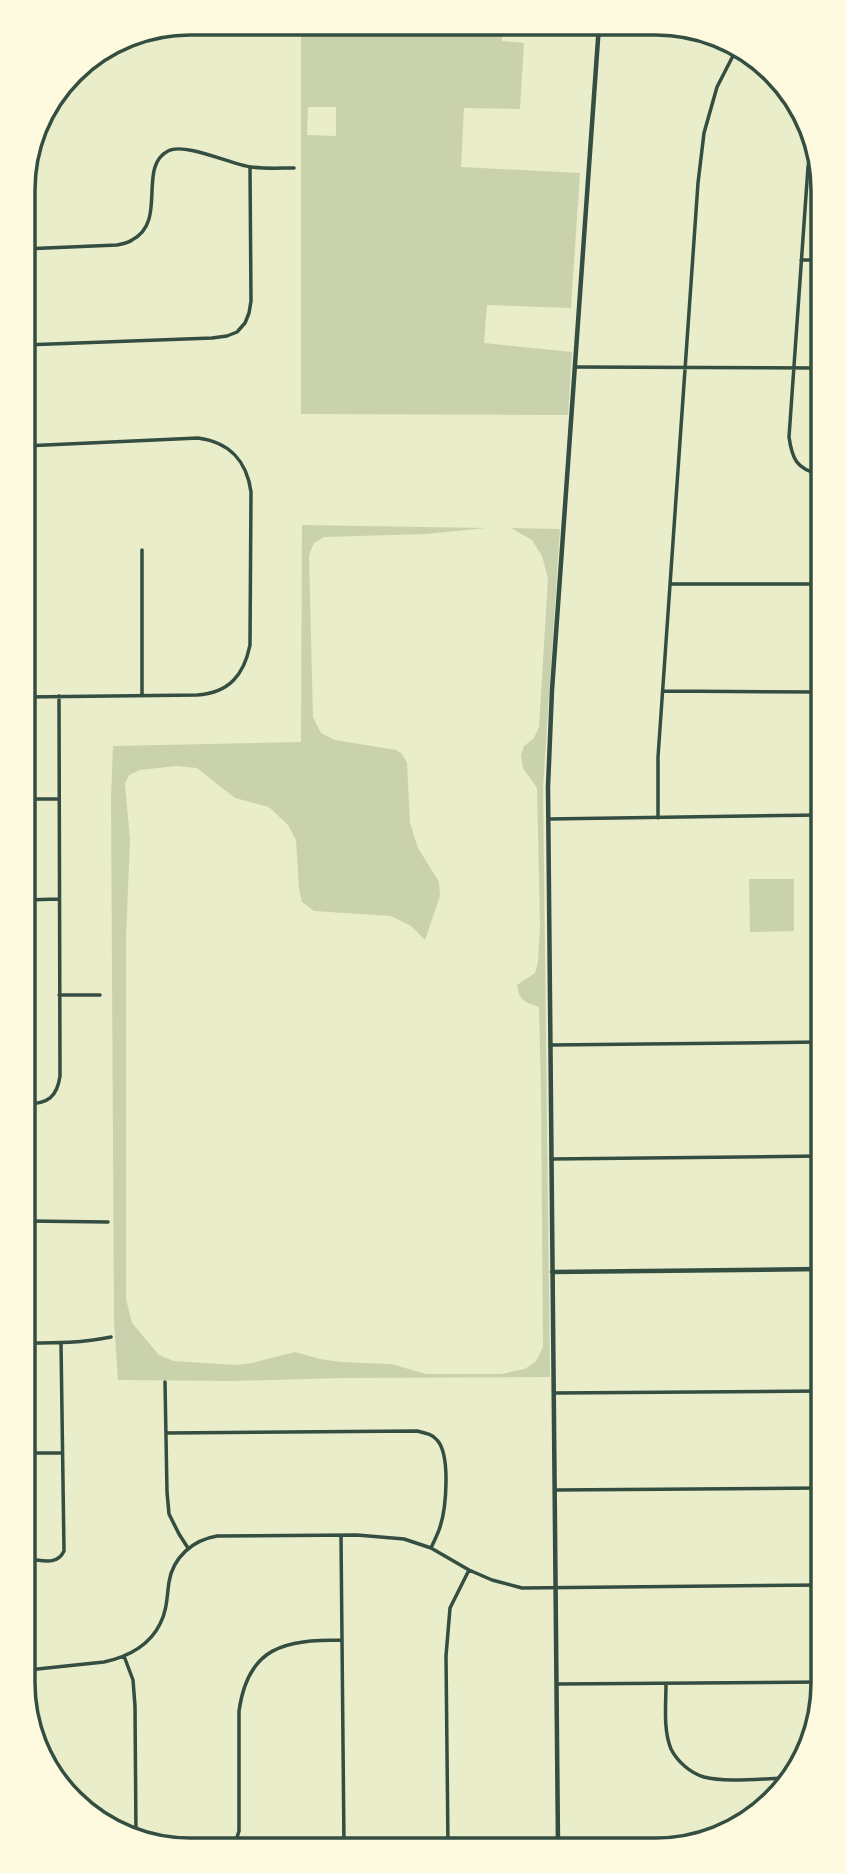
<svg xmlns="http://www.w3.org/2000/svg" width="846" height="1873" font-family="Quicksand,sans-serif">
	<rect width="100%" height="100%" fill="#e9edc9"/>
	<path fill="#cad2ad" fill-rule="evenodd" d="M301,23l201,2v16l22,2 -4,66 -56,-1 -3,59 119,6 -9,135 -84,-3 -3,38 88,9 -4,63 -267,-1zM308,107h28v29l-29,-1z
		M302,525l184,3 -60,6 -102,3 -10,6 -5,12 4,162 8,16 14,7 61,10 6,4 5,9 3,60 8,25 21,34 1,14 -15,44 -14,-14 -20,-10 -77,-5 -12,-9 -3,-14 -3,-48 -8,-15 -19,-18 -34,-9 -38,-30 -21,-2 -36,4 -11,5 -4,9 5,56 -4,98v361l6,24 27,32 15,6 62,4 16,-2 43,-11 25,7 21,3 50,2 35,10h75l24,-5 11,-8 7,-14 -2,-256 -2,-84c-14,-5 -20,-6 -22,-22l18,-12 3,-11 2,-35 -3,-139 -14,-20 -2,-13 3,-9 10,-8 5,-11 9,-149 -6,-22 -10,-16 -21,-12 49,1 -17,258 7,590 -208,1 -110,3 -114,-1 -4,-59 -3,-524 2,-51 188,-4z
		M749,879h45v52l-44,1z"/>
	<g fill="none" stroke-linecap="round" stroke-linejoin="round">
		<path stroke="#344e41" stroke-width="3.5" d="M813,139l-5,28 -19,270c3,21 7,32 30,37
			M31,149l6,-1
			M23,249l94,-4c5,-1 11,-2 15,-5 36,-18 5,-73 36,-89 17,-9 62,13 83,16 14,2 29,1 43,1
			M801,260h17
			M24,345l188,-7 15,-2 10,-4 8,-9 4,-10 2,-12 -1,-134
			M576,367l242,1
			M24,446l174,-8c31,4 49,23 53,54l-1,153c-6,30 -21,48 -53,50l-172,2
			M28,446l4,140
			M671,584h148
			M664,691l155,1
			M142,696v-146
			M25,799h34
			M658,818v-61l40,-574 6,-50 13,-46 19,-37
			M549,819l271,-4
			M26,900l32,-1
			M59,995h41
			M550,1045l271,-3
			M26,1104c22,0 31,-7 34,-28l-1,-380
			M551,1159l270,-3
			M27,1221l81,1
			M27,1343c29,0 56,0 84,-6
			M165,1382l2,110 2,22 10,20 9,14
			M554,1393l268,-2
			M166,1433l251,-2c8,2 15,3 20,9 14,15 9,69 3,87 -2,7 -6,14 -9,21
			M28,1453h34
			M555,1490l267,-2
			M341,1536l3,310
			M28,1559c14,1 29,7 36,-8l-3,-208
			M124,1656l9,24 2,26 1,130
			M28,1670l76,-8c23,-5 45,-16 56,-38 7,-13 7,-28 9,-42 4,-25 24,-42 48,-46l140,-1 47,4 27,9 38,22 23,10 30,8 300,-3
			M30,1670l1,60
			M666,1683c0,21 -3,47 5,66 6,12 19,24 33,28 23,6 62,1 87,1
			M557,1684l266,-2
			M448,1846l-2,-190 4,-48 19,-38
			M234,1847l5,-16v-120c9,-65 46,-71 103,-71"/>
		<path stroke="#344e41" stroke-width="4.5" d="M552,1272l269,-3
			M558,1845l-10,-1058 4,-97 47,-665"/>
	</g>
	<path d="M0 0H846V1873H0ZM190 35H656A155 155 0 0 1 811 190V1683A155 155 0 0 1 656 1838H190A155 155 0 0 1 35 1683V190A155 155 0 0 1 190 35Z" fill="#fefae0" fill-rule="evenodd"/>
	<path fill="none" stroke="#344e41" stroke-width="3.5" d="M190 35H656A155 155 0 0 1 811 190V1683A155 155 0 0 1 656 1838H190A155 155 0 0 1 35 1683V190A155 155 0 0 1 190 35Z"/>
</svg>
